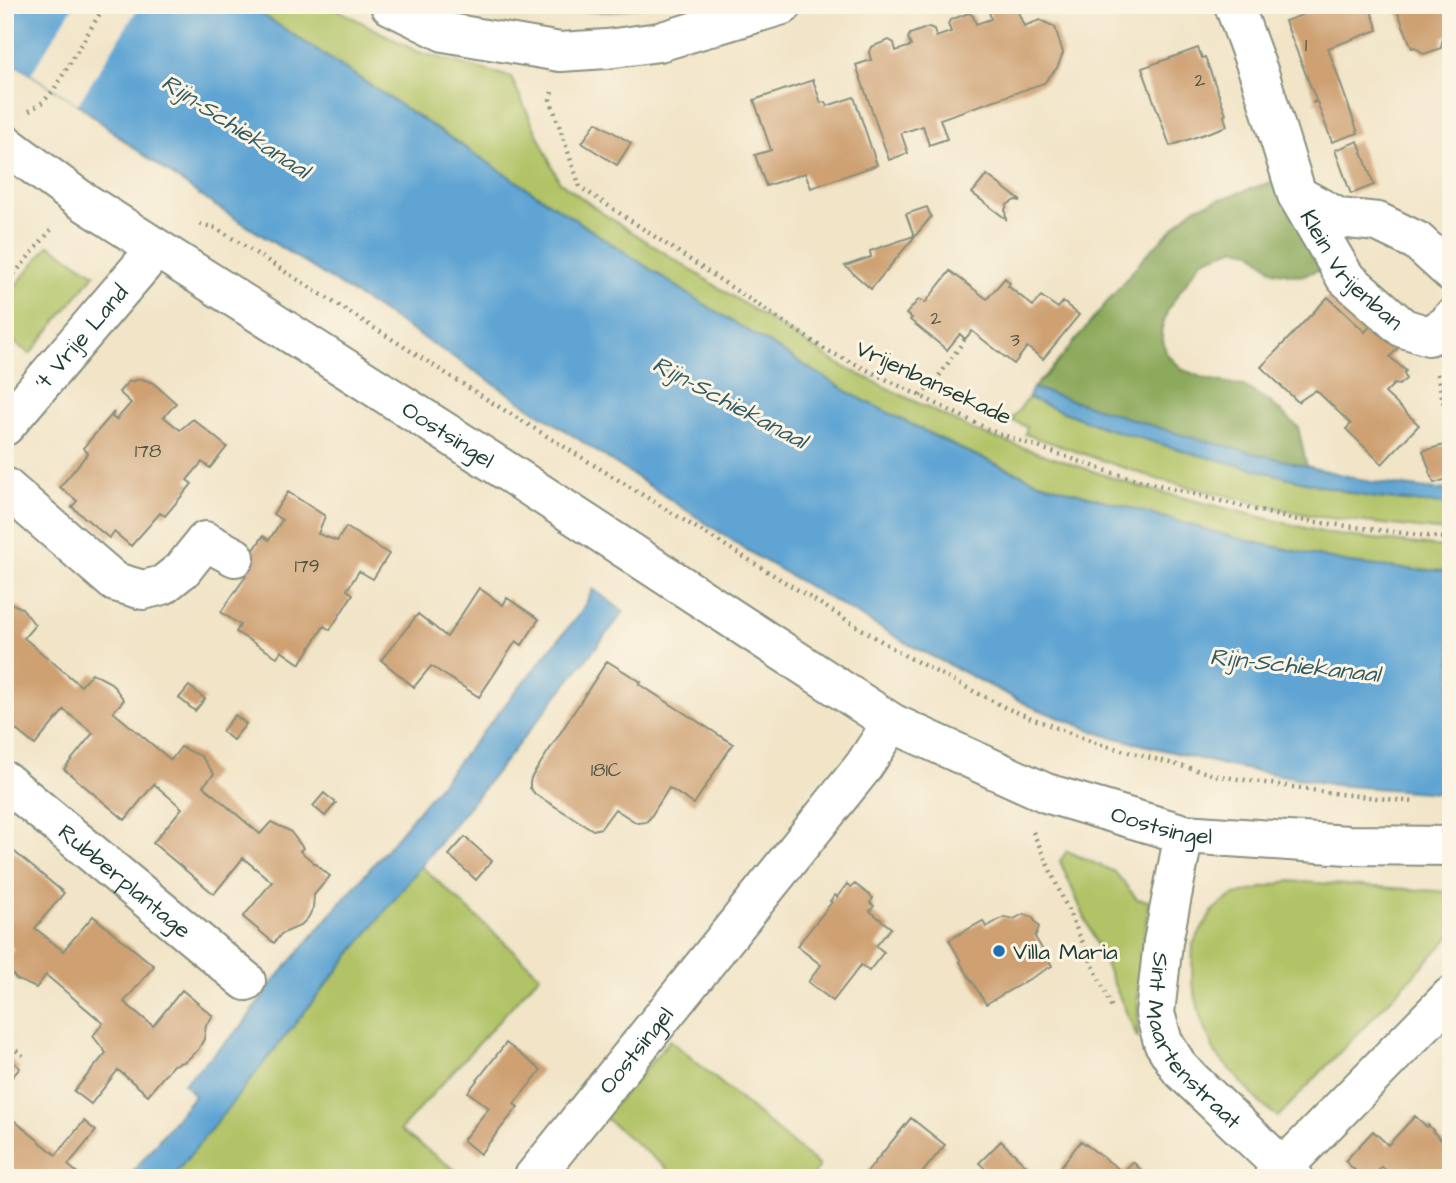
<svg xmlns="http://www.w3.org/2000/svg" width="1456" height="1183" font-family="'Architects Daughter',sans-serif">
	<rect width="100%" height="100%" fill="#fcf5e5"/>
	<filter id="ink" filterUnits="userSpaceOnUse"><feTurbulence type="fractalNoise" baseFrequency=".0143" numOctaves="2"/><feDisplacementMap in="SourceGraphic" scale="14" xChannelSelector="R" yChannelSelector="G"/><feConvolveMatrix kernelMatrix="1 2 1 2 8 2 1 2 1" color-interpolation-filters="sRGB"/></filter>
	<filter id="wash" filterUnits="userSpaceOnUse"><feTurbulence type="fractalNoise" baseFrequency=".00686" numOctaves="4" result="noise"/><feDisplacementMap in="SourceGraphic" scale="28" xChannelSelector="R" yChannelSelector="G"/><feGaussianBlur stdDeviation="1.57" result="paint"/><feColorMatrix in="noise" values="0 0 0 0 0 0 0 0 0 0 0 0 0 0 0 0 0 1.4 0 .05"/><feComposite in="paint" operator="in"/></filter>
	<g filter="url(#wash)">
		<rect width="100%" height="100%" fill="#f1e4c7"/>
		<path fill="#b1c366" stroke="#68804d" stroke-width="2" d="M235,5h94l89,47 93,25 48,104 43,32 238,152 137,67 163,55 190,47 121,14v23l-35,-1 -67,-7 -113,-25 -197,-56 -80,-34 -104,-52 -159,-97 -442,-290z
			M506,5h141l-35,7 -93,-3z
			M49,245l46,29 -65,80 -19,-14 -6,7v-49z
			M1028,398l74,29 203,55 64,15 54,6 26,1 -5,27 -132,-15 -152,-36 -135,-46 2,-7 -16,-7z
			M1067,851l48,21 22,27 12,2 -11,85v53l-78,-178z
			M421,866l119,109 -140,155 66,48h-294z
			M1288,881l163,11v44l-173,181 -17,-13 -46,-51 -14,-34 -9,-38 1,-37 21,-35 18,-13z
			M670,1040l149,126 -9,12h-132l-74,-61z"/>
		<path fill="#8ca95b" stroke="#567348" stroke-width="2" d="M1292,175l44,90 -36,11 -26,-5 -23,-20 -14,-3 -21,7 -15,6 -33,48 -7,22 5,22 17,17 24,9 36,7 26,15 29,26 9,40 -122,-31 -152,-48 23,-24 90,-109 47,-47z"/>
		<path fill="#5ea4d3" stroke="#3e7084" stroke-width="2" d="M5,5h230l19,4 442,290 159,97 103,52 81,34 197,56 113,25 67,7 35,1v223l-116,-9 -107,-19 -124,-31 -72,-28 -120,-61 -156,-90 -295,-194 -250,-159 -84,-60 -49,-39 -73,-46z
			M1033,388l152,48 186,46 65,8 15,-1v15l-28,-1 -54,-6 -64,-15 -118,-30 -85,-25 -74,-29z
			M593,589l31,23 -452,566h-44l66,-82 -10,-13 58,-57 30,-43 114,-133 195,-238z"/>
		<path fill="#f1e4c7" d="M74,5h66l-62,99 -47,-30z"/>
		<g id="blocks">
			<path fill="#cea072" d="M994,5h21l9,21 16,-6 15,7 8,26 -6,15 -13,15 -104,36 7,20 -18,6 -6,-19 -22,7 7,20 -19,7 -33,-95 15,-5 -2,-8 2,-5 18,-7 5,3 2,8 15,-5 -3,-8 2,-4 19,-7 5,2 2,8 15,-5 -3,-8 2,-4 19,-7 4,3 3,8 15,-5 -2,-8 2,-5z
				M1302,5h67l9,25 -50,18 30,85 -26,9 -15,-40 -5,1 4,-3 -31,-79 20,-7z
				M1395,5h56v29l-8,3 -2,11 -17,6 -9,-7 -3,1z
				M1198,48l4,10 3,-1 21,57 -2,2 3,10 -57,20 -28,-78z
				M813,80l8,23 5,-1 1,4 27,-9 23,68 -66,23 -6,-15 -39,13 -11,-31 16,-5 -17,-50z
				M596,122l35,21 -14,22 -35,-22z
				M1358,141l16,44 -23,9 -16,-44z
				M987,175l34,26 -6,-1 -8,5 -2,5 1,9 -34,-26z
				M927,207l4,10 -60,72 -26,-23 26,-9 -1,-6 44,-15 -8,-22z
				M950,271l37,28 18,-21 5,5 -2,3 25,20 8,-10 17,12 5,-6 16,13 -36,44 -16,-12 -13,17 -42,-33 -7,8 -5,-5 -13,16 -37,-30 2,-2 -6,-4 13,-15 6,4z
				M1328,297l37,35 10,-11 25,24 -10,12 16,14 -2,2 2,6 -7,6 -5,-1 -9,9 34,32 -37,39 -36,-35 5,-5 -35,-34 -18,12 -37,-35z
				M142,379l11,4 23,20 -12,14 16,13 13,-11 34,28 -17,21 -8,-6 -15,18 5,4 -27,32 -5,-3 -29,33 -17,-14 -5,6 -37,-31 5,-6 -17,-14 28,-34 -5,-5 31,-36 -2,5 4,3 15,-17 -12,-11 9,-10z
				M1444,445l7,23v10l-17,5 -11,-32z
				M288,492l37,24 -7,18 19,7 9,-14 43,27 -16,25 -14,-8 -12,19 6,4 -23,36 -6,-4 -24,38 -19,-13 -4,6 -41,-25 4,-7 -19,-13 25,-36 -6,-4 23,-36 6,4 13,-20 -9,-6z
				M479,588l24,17 4,-7 32,21 -17,26 -6,-4 -37,56 -48,-31 -17,21 -33,-27 37,-46 29,23z
				M5,601l17,7 13,17 -11,13 57,48 11,-13 19,10 13,17 -11,12 58,48 10,-13 20,9 13,18 -11,12 57,48 11,-12 19,9 13,17 -3,3 30,25 -16,19 -1,13 -5,10 -8,8 -19,8 -7,9 -31,-26 29,-35 -29,-24 -29,36 -61,-51 29,-35 -28,-24 -29,36 -61,-51 29,-36 -29,-23 -29,35 -30,-24z
				M607,661l34,21 -2,2 94,60 -39,60 -25,-16 -19,30 -4,4 -9,1 -22,-14 -14,19 -8,2 -58,-36 -5,-6v-5l1,-5z
				M189,686l16,13 -10,12 -16,-13z
				M235,715l11,9 -13,16 -11,-9z
				M324,793l12,10 -11,13 -12,-10z
				M465,837l27,24 -16,19 -27,-25z
				M5,844l59,49 -29,35 28,23 30,-35 61,50 -30,36 29,24 29,-36 31,26 -7,9 -2,14 -6,11 -12,11 -13,4 -25,30 -30,-25 -27,34 -17,-13 32,-38 -13,-17 10,-13 -57,-48 -10,13 -20,-9 -11,-15v-4l9,-11 -9,-7z
				M847,884l4,3 4,-3 18,14 -3,5 4,3 -4,5 21,17 -15,18 8,6 -15,19 -8,-6 -28,36 -25,-19 13,-17 -24,-19 35,-44 -2,-1 5,-6 2,2z
				M1023,914l9,3 7,10 -4,10 17,29 -66,38 -26,-42 1,-1 -12,-21 34,-19 3,6 18,-10 10,2z
				M506,1043l35,27 -27,34 4,3 -38,47 -17,-14 26,-32 -21,-16z
				M9,1058l11,10 -15,17v-23z
				M5,1113l51,42 28,-34 12,10 -28,34 15,13h-78z
				M1415,1116l12,11 1,-2 5,5 -1,1 19,18v29h-58l-11,-11 -10,11h-9l-18,-17 28,-30 15,14z
				M911,1118l34,27 -27,33h-56z
				M1001,1141l38,37h-44l-16,-15z
				M1081,1141l42,31 10,-10 16,16h-80l-10,-9z"/>
		</g>
	</g>
	<g filter="url(#ink)">
		<use href="#blocks" fill-opacity="0" stroke="#88907e" stroke-width="2"/>
		<g fill="none" stroke-linecap="round" stroke-linejoin="round">
			<defs>
				<g id="minor">
					<path d="M390,5l54,27 116,20 47,-3 52,-7 124,-37"/>
					<path d="M1234,5l26,71 37,119"/>
					<path id="s1" d="M5,144l73,54 422,269 392,256 154,70 138,41 164,11 103,1"/>
					<path id="s2" d="M1451,272l-34,-31 -39,-19 -39,-4 -42,-23 48,82 58,51 26,8 19,-12 3,-5"/>
					<path id="s3" d="M5,426l151,-177"/>
					<path d="M5,487l110,95 28,8 20,-5 20,-16 22,-28 30,16"/>
					<path id="s4" d="M5,781l241,200"/>
					<path id="s5" d="M1184,834l-21,108 -8,71 8,29 17,27 114,109"/>
					<path id="s6" d="M533,1178l330,-411 29,-44"/>
					<path d="M1273,1178l178,-182"/>
				</g>
			</defs>
			<use href="#minor" stroke="#88907e" stroke-width="42"/>
			<path stroke="#88907e" stroke-width="4.5" stroke-dasharray="2 5" stroke-linecap="butt" d="M552,92l-2,7 30,88 246,163 166,81 124,43 175,45 160,20
				M29,111l14,-9 10,-11 52,-86
				M200,224l16,4 280,177 408,250 102,53 89,35 124,33 113,17 83,9
				M5,285l46,-55
				M1437,374l14,62
				M920,396l19,-20 26,-37
				M1033,832l80,178
				M5,1042l18,14"/>
			<use href="#minor" stroke="#fff" stroke-width="38"/>
		</g>
	</g>
	<circle fill="#1f6fb2" stroke="#fcf5e5" stroke-width="2.5" cx="999" cy="951" r="7"/>
	<g text-anchor="middle" stroke-width="6" stroke-linejoin="round" paint-order="stroke">
		<g font-size="19" fill="#4b5644">
			<text x="1306" y="51">1</text>
			<text x="1200" y="86">2</text>
			<text x="936" y="324">2</text>
			<text x="1015" y="346">3</text>
			<text x="148" y="457">178</text>
			<text x="307" y="572">179</text>
			<text x="606" y="776">181C</text>
		</g>
		<g font-size="23" fill="#1f3d34" stroke="#fcf5e5">
			<text dy="8" stroke="none"><textPath href="#s2" startOffset="270">Klein Vrijenban</textPath></text>
			<text dy="8" stroke="none"><textPath href="#s3" startOffset="117">'t Vrije Land</textPath></text>
			<text transform="translate(934 382) rotate(25)" y="8">Vrijenbansekade</text>
			<text dy="8" stroke="none"><textPath href="#s1" startOffset="530">Oostsingel</textPath></text>
			<text dy="8" stroke="none"><textPath href="#s1" startOffset="1349">Oostsingel</textPath></text>
			<text dy="8" stroke="none"><textPath href="#s4" startOffset="156">Rubberplantage</textPath></text>
			<text dy="8" stroke="none"><textPath href="#s5" startOffset="222">Sint Maartenstraat</textPath></text>
			<text dy="8" stroke="none"><textPath href="#s6" startOffset="164">Oostsingel</textPath></text>
		</g>
		<g font-size="23" fill="#1f3d34" stroke="#fcf5e5" text-anchor="start">
			<text x="1013" y="959">Villa Maria</text>
		</g>
		<g font-size="24" font-style="italic" fill="#325c64" stroke="#fcf5e5">
			<text transform="translate(236 126) rotate(33)" y="8">Rijn-Schiekanaal</text>
			<text transform="translate(730 402) rotate(28)" y="8">Rijn-Schiekanaal</text>
			<text transform="translate(1295 665) rotate(6)" y="8">Rijn-Schiekanaal</text>
		</g>
	</g>
	<rect width="1456" height="1183" fill="none" stroke="#fcf5e5" stroke-width="28"/>
</svg>
